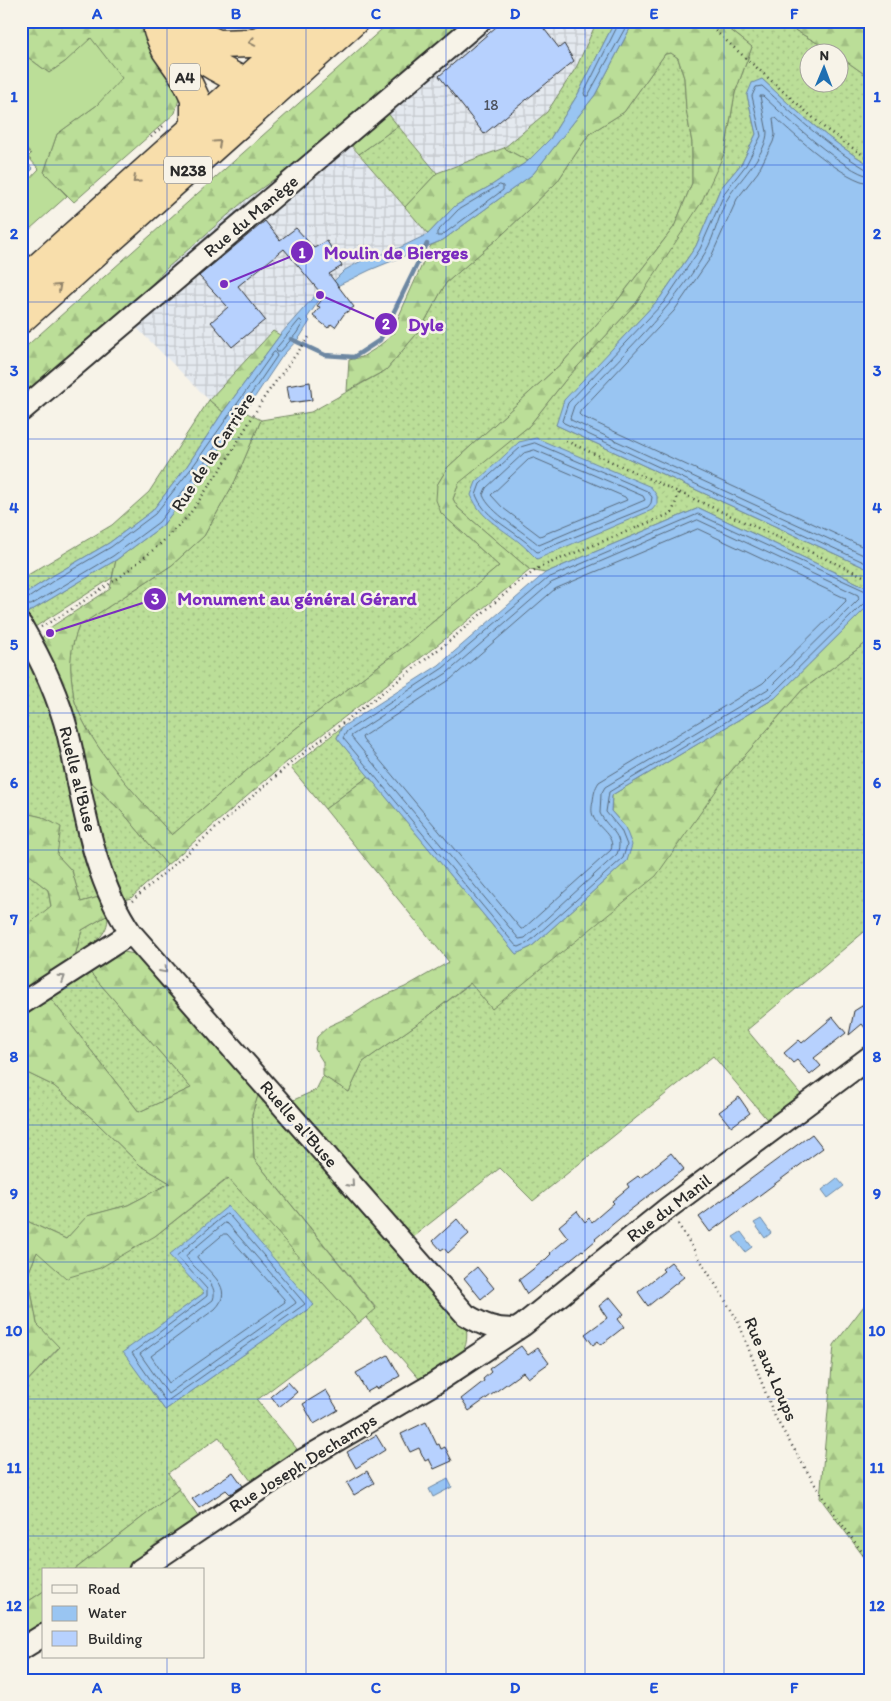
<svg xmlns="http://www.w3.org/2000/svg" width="891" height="1701" font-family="Itim,sans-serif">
	<defs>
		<pattern id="industrial-grid" width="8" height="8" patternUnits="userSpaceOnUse" patternTransform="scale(1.25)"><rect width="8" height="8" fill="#e4e9ef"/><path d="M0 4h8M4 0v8" fill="none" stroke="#c4c8cd"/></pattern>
		<pattern id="grass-dots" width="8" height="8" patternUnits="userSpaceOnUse" patternTransform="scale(1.25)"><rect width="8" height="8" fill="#bbde98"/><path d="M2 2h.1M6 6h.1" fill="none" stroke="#a1bf83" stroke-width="1.8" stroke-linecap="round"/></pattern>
		<pattern id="forest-firs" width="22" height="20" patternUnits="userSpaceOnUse" patternTransform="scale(1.25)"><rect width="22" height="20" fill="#bbde98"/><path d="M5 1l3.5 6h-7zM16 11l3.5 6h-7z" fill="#a1bf83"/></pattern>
	</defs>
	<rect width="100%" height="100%" fill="#f7f3e8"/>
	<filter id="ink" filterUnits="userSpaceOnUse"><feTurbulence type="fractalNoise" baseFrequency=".02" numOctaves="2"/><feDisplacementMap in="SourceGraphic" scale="10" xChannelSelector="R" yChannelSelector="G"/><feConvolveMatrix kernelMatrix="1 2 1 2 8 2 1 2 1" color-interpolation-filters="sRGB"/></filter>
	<g filter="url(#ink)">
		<path fill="url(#industrial-grid)" d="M469,21h128l-20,45 -30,46 -43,36 -67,25 -59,-72z
			M339,132l89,102 -31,15 -36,12 -16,9 -11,11 -15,10 -39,44 -7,-4 -64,69 -85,-85 43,-47 77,-67z"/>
		<path fill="url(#grass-dots)" stroke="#738462" fill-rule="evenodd" d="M597,21h18l-37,73 -28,45 -22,22 -24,-13 43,-36 30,-46z
			M719,21h60l54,31h-25v30h30l1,-26 31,22v87c-40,-23 -74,-54 -108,-86l-15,16 9,39 -14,29 -22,26 -24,57 -36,52 -48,51 -56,76 314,145v19l-171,-81 -154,65 -15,-3 -72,-62 -5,-9 6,-17 70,-56 38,-48 69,-75 89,-151 10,-59 17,-46z
			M671,53l7,5 6,20 2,31 6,34v40l-18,44 -56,73 -54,61 -116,106 -11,18 4,28 58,53 -97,82 -107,81 -123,106c-33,-36 -81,-86 -97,-133 -2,-6 -2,-13 -3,-19 -3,-23 -2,-36 7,-57l93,-61 32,-29 31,-55 26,-61 50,-8 75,-42 34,-40 26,-47 58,-50 53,-51 32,-48 35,-22 41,-58z
			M398,126l39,47 -32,34 -46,-53z
			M209,400l14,12 -36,54 -35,45 -43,32 -55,32 -33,21v-17l91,-54 37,-33z
			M116,560l-4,18 -77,49 -8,-14z
			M870,640v287l-123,103 56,67 -33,26 -57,-67 -180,145 -33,-33 -90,71 -121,-137 27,-12 7,-14 26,16 14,-30 64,-45 44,-34 21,26 233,-231 77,-88z
			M23,648c14,29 25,55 34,86 15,54 16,112 42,163l-18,5 -9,-31 -15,-16 -15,-38 -21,-5v-163z
			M342,727l-5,11 32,38 -44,33 -34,-41z
			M82,773l42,41 43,51 -36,33 -11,3z
			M21,869l27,21 3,17 -30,23z
			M108,915c1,21 -17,31 -33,41l7,-26z
			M87,969l104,119 -52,24 -91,-117z
			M21,1070l33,16 40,34 46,45 30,18 -42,22 -40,11 -22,23 -35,-16 -10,-6z
			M260,1089l205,233c9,36 -17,44 -43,60l-56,-64 10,-10 -122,-149 -2,-45z
			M229,1178l130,145 -102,77 40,49 -46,32 -32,-44 -51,36 11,16 -105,81h-30v21l-23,15v-218l38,-40 -22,-24 -9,-50 9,-22 118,-16zM204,1293l110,12 -149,105 -41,-58z"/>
		<path fill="url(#forest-firs)" stroke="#738462" d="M21,21h116l44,71 -6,21 -101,89 -30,-30 13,-38 40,-29 -32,-43 -16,11 -28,-21z
			M391,21h78l-91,80 20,25 -39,28 -20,-22 -95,69 -77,67 -43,46 12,13 -115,97v-73z
			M634,21h85l33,26 -17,46 -10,59 -24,51 -65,100 -69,75 -38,48 -70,57 -6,16 5,9 72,62 -85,69 -157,122 -121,104 -43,-51 -42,-41 -20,-80 -20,-55 9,-11 59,-38 6,-29 46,-34 39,-49 44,-65 16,8 -26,61 -31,55 -32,29 -93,61c-8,20 -10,36 -7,57 1,6 1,13 3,19 16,47 64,96 97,133l123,-106 107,-81 97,-82 -58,-53 -5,-13 1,-15 11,-18 116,-106 54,-61 56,-73 18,-44v-40l-6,-34 -2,-31 -6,-20 -7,-5 -6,1 -41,58 -35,22 -32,48 -53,51 -58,50 -26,47 -34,40 -39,21 2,-31 13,-3 13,-8 14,-11 42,-93 12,-5 90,-66 62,-79z
			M779,21h75l16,8v49l-31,-22 -1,-4h-5z
			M504,148l24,13 -36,24 -37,21 -27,28 -23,-27 32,-34z
			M273,331l7,4 -57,77 -14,-12z
			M870,604v36l-68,50 -77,88 -69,98 -164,133 -22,-26 -43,34 -64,45 -14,30 -26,-16v-14l-8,-13 2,-12 12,-11 22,-10 26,-17 28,-12 44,-25 -124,-153 44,-33 147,178 15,-7 96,-86 -2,-34 -14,-16 1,-16 163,-97z
			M21,812l21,5 19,10 -4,28 15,16 9,31 18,-5 9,18 -26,15 -7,26 -54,37v-63l30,-24 -3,-16 -27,-21z
			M124,952l16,3 120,134 -8,25 2,45 122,150 -17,14 -131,-145 -73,58 -55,32 -34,10 -29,-26 -9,22 9,50 22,23 -38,41v-171l10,6 35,16 21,-23 41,-11 42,-22 -30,-18 -46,-45 -40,-34 -33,-16v-57l27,-18 91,117 52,-24 -104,-119 20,-15z
			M870,1298v267l-50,-67 14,-153z
			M179,1489l22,32 -71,49h-56z
			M44,1591v39l-23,14v-38z"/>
		<path fill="#bbde98" stroke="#738462" d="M91,38l31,40 -25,27 -40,29 -13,38 23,24 -46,41v-49l18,-19 -11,-12 3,-3 -10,-11v-82l5,-5 23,17 16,-11z"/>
		<path fill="#99c5f2" stroke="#6d87a2" d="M615,21h19l-39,74 -62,79 -90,66 -73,30 -33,16 -15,10 -15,22 3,3 -10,16 -17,18 -82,122 -39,49 -46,34 -89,53 -6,-10v-7l33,-21 55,-32 43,-32 35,-45 36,-54 57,-77 39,-44 15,-10 11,-11 16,-9 36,-12 31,-15 27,-28 37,-21 36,-24 22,-22 28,-45z
			M762,79c34,32 68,63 108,86v405l-314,-145 8,-25 96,-102 36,-52 24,-57 22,-26 14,-29 -9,-39 5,-12z
			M21,156l12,13 -9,8 -3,-3z
			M536,438l115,49 6,9v8l-5,6 -115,49c-6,-6 -12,-12 -18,-17 -20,-16 -38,-23 -48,-47l5,-13 43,-40z
			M699,508l171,81v15l-95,94 -163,97 -1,16 14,16 7,18 -5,16 -96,86 -15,7 -179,-216 5,-11 97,-62 106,-92z
			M837,1178l7,8 -16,12 -6,-8z
			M228,1206l86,99 -149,105 -42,-58 81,-59 -35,-38z
			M761,1219l10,14 -6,5 -11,-15z
			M741,1232l11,15 -7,5 -12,-15z
			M448,1479l4,8 -19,10 -4,-8z"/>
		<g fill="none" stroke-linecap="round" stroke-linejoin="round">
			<path stroke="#57697b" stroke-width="1" d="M619,21l-1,4 -34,68 1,3h3l2,-4 39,-71
				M870,169h-4c-39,-23 -71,-53 -104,-83l-6,1 -4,9 9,40 -15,29 -21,27 -25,57 -36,53 -96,101 -6,18 2,2 306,142
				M870,176c-23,-2 -88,-62 -107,-80h-3l7,36c0,20 -25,46 -36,61 -12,18 -15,41 -26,60 -34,58 -85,104 -131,153l-4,12 1,2 299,138
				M870,183c-24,-1 -76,-48 -94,-65h-3l2,17 -2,7 -15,30 -21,27 -26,58 -37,54 -93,99 -2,4 2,2 289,134
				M500,185l3,1v4l-62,46h-4v-4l21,-22z
				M300,320l3,3 -7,11 -16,18h-3l-1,-3z
				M275,352l2,4 -80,117 -38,49 -46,34 -82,49h-3l-2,-3 1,-3 29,-20 55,-32 44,-33 36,-45 82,-116z
				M535,443l112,48 5,6 -1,6 -3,4 -111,45c-5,-4 -9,-9 -15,-13 -17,-14 -38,-23 -46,-44l4,-11 41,-37z
				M535,450l108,46 2,4 -106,45c-16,-14 -49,-32 -56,-50l3,-7 38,-35z
				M534,458l91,39 2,3 -87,36 -37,-28 -12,-13 37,-35z
				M698,520l160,75 1,4 -91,90 -163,98 -4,7 -1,19c7,16 25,21 17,41l-92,84 -6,1 -167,-201 -1,-2 96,-63 104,-90z
				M698,529l147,69 1,3 -83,82 -164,99c-4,6 -5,11 -6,19 -1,5 -2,10 0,15 4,12 23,20 18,34l-88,79h-2l-158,-189 -1,-3 89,-58 104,-90z
				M870,593l-172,-79 -150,64 -105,90 -96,63 -4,7 173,208 3,1 9,-4 95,-85 4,-13 -6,-15 -15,-18 3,-20 163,-98 92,-91 6,-2
				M226,1214l3,1 76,89 -139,98 -34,-49 75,-57v-7l-30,-33z
				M225,1223l3,1 67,77 1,2 -128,91 -28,-40 73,-54c7,-18 -20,-30 -27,-44z
				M224,1234h3l57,65 1,3 -116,81 -18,-27 64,-47c21,-21 -7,-36 -18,-52z"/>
			<path stroke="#6d87a2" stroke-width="4.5" d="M291,339l34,16 29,2 26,-17 47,-96"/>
		</g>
		<path fill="#b7d1fe" stroke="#2b2b2b" d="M503,21h35l21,27 5,-4 10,17 -90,73 -45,-58z
			M265,221l15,19 16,-12 18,20 13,-7 15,25 -13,8 25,33 -10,7 -9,13 -4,-3 -3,4 -15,-12 7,-9 -3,-1 7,-9 -40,-48 -46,37 27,34 -33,27 -21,-25 17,-15 -29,-31z
			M310,382l2,18 -22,3 -3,-17z
			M870,1001v33l-8,-10 -13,11 5,-24z
			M833,1017l13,16 -32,25 7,8 -11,9 -13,-15 -4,3 -9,-10 15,-13 3,3z
			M739,1097l11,16 -19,14 -12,-15z
			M812,1134l11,14 -113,84 -11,-15z
			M671,1153l13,16 -59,45 -30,25 1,1 -13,11 -1,-1 -55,44 -8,-14 27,-21 5,-5 -1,-1 18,-15 -9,-12 18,-15 8,11 4,-4 3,4 22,-19 -2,-2 17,-14 -2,-3 11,-8 2,2z
			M457,1219l12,15 -21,19 -4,-5 -3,2 -8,-9z
			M671,1262l13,15 -36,29 -10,-14 26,-21 -2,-2z
			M477,1267l17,21 -13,11 -17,-21z
			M610,1297l14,17 -6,5 6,8 -23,18 -3,-4 -5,4 -8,-11 22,-16 -8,-12z
			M521,1346l7,9 10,-7 11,15 -21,15 -5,-6 -54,39 -8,-12 23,-18 -1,-2 8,-7 -2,-3z
			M388,1355l12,21 -23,13 -1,-2 -9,5 -11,-19z
			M288,1382l9,10 -18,15 -8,-11z
			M326,1390l12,20 -24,14 -11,-20z
			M426,1422l11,23 2,-1 2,5 4,-2 7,14 -18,8 -5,-10 -4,2 -6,-13 -9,4 -9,-18z
			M376,1435l9,15 -29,18 -9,-16z
			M367,1471l7,12 -20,12 -7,-12z
			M233,1472l10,14 -13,8 -4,-4 -27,18 -7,-9z"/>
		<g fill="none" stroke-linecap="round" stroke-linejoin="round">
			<defs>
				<path id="minor" d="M21,411l459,-390
					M21,625c20,34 37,70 47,109 16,67 23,141 63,199l335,382c17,10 31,16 51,14
					M21,1004l110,-71
					M140,1570l163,-110 132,-77 88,-58 145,-117 202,-151
					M21,1649l23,-14"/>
				<path id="highway" d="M172,22l15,9 31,13 33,-1 29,-9 15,-13
					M158,31l58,36 29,16 17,-2
					M159,34l7,16 19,27 10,21v30
					M21,283l292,-262
					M21,319l333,-298"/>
			</defs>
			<use href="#minor" stroke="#2b2b2b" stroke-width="25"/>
			<use href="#highway" stroke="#2b2b2b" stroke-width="31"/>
			<path stroke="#2b2b2b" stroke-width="2.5" stroke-dasharray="1 4" stroke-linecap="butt" d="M704,21l123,109 43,30
				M151,137l12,-11
				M566,441l304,138
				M41,627l20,-11 59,-39 38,-31 31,-31 37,-54 39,-65 44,-59
				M132,901l159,-138 157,-121 70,-59 22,-16 132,-54 7,-20
				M678,1224l60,97 37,96 48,81 47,65"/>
			<use href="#minor" stroke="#f7f3e8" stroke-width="21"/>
			<use href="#highway" stroke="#f8deab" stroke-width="28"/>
		</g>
		<defs><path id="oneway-chevron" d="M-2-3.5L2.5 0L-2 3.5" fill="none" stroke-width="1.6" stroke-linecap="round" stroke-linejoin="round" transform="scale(1.25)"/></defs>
		<g stroke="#92846b">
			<use href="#oneway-chevron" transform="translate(252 42) rotate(169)"/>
			<use href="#oneway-chevron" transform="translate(218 143) rotate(-42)"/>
			<use href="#oneway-chevron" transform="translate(136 180) rotate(138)"/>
			<use href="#oneway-chevron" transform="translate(58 287) rotate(-42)"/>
		</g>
		<g stroke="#918f8a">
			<use href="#oneway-chevron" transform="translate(164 970) rotate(49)"/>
			<use href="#oneway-chevron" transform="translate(62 978) rotate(-33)"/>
			<use href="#oneway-chevron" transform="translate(351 1184) rotate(49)"/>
		</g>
	</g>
	<path fill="none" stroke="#1d4ed8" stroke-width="1" stroke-opacity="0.55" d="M167,21v1549M306,21v1659M446,21v1659M585,21v1659M724,21v1659M21,165h849M21,302h849M21,439h849M21,576h849M21,713h849M21,850h849M21,988h849M21,1125h849M21,1262h849M21,1399h849M21,1536h849M167,1657v23"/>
	<g text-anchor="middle" stroke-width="5" stroke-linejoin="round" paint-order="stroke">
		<g font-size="15" fill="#4e5460">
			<text x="491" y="110">18</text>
		</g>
		<g fill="#f7f3e8" stroke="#686764" stroke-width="1">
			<rect x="170" y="63.5" width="30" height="27" rx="4"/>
			<rect x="164" y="156.5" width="48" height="27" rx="4"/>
		</g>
		<g font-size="16" font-weight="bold" fill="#2b2b2b">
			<text x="185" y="83">A4</text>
			<text x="188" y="176">N238</text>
		</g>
		<g font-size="18" fill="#2b2b2b" stroke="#f7f3e8">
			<text transform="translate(251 216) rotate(-40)" y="6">Rue du Manège</text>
			<text transform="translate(213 452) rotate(-57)" y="6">Rue de la Carrière</text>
			<text transform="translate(78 779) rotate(76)" y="6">Ruelle al'Buse</text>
			<text transform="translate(299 1124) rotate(49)" y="6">Ruelle al'Buse</text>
			<text transform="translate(669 1208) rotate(-37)" y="6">Rue du Manil</text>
			<text transform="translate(771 1369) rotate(67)" y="6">Rue aux Loups</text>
			<text transform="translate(303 1463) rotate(-32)" y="6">Rue Joseph Dechamps</text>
		</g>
	</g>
	<path fill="none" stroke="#7b2cbf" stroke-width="2" d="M224 284L302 252M320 295L386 324M50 633L155 599"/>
	<g fill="#7b2cbf" stroke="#f7f3e8" stroke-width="2">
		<circle cx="224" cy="284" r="5"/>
		<circle cx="320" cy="295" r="5"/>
		<circle cx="50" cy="633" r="5"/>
		<circle cx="302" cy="252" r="12"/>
		<circle cx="386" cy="324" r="12"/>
		<circle cx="155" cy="599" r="12"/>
	</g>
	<g font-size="15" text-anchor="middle" font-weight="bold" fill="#fff">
		<text x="302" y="258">1</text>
		<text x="386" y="329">2</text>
		<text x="155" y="604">3</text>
	</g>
	<g font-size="19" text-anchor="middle" font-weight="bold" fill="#7b2cbf" stroke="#f7f3e8" stroke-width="5" stroke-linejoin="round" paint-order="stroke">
		<text x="396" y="259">Moulin de Bierges</text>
		<text x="426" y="331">Dyle</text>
		<text x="297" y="605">Monument au général Gérard</text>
	</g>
	<rect width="891" height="1701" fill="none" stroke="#f7f3e8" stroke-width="55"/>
	<rect x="42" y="1568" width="162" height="90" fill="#f7f3e8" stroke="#a5a39c"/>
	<rect x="52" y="1585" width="25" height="8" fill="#f7f3e8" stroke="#a5a39c"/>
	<text x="88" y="1594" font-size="15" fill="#2b2b2b">Road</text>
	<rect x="52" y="1606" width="25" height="15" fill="#99c5f2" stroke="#a5a39c"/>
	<text x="88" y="1618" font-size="15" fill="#2b2b2b">Water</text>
	<rect x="52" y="1631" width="25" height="15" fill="#b7d1fe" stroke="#a5a39c"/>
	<text x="88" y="1644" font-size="15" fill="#2b2b2b">Building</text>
	<g transform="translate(824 68) rotate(1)"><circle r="24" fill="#f7f3e8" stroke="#a5a39c"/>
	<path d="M0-4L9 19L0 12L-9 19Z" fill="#1f6fb2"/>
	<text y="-8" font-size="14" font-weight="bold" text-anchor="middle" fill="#2b2b2b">N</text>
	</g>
	<rect x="28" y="28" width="836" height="1646" fill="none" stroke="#1d4ed8" stroke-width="2"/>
	<g font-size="16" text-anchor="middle" font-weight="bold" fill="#1d4ed8">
		<text x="97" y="19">A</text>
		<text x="236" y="19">B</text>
		<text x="376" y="19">C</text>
		<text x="515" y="19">D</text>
		<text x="654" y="19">E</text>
		<text x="794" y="19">F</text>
		<text x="14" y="102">1</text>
		<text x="877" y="102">1</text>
		<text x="14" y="239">2</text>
		<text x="877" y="239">2</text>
		<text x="14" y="376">3</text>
		<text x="877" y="376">3</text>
		<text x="14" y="513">4</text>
		<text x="877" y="513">4</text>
		<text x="14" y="650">5</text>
		<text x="877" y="650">5</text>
		<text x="14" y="788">6</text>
		<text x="877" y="788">6</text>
		<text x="14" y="925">7</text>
		<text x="877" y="925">7</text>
		<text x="14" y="1062">8</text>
		<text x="877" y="1062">8</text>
		<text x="14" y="1199">9</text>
		<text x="877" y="1199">9</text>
		<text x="14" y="1336">10</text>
		<text x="877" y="1336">10</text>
		<text x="14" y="1473">11</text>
		<text x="877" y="1473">11</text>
		<text x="14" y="1611">12</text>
		<text x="877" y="1611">12</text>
		<text x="97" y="1693">A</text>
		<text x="236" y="1693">B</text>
		<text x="376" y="1693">C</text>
		<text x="515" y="1693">D</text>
		<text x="654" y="1693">E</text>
		<text x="794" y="1693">F</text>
	</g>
</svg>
